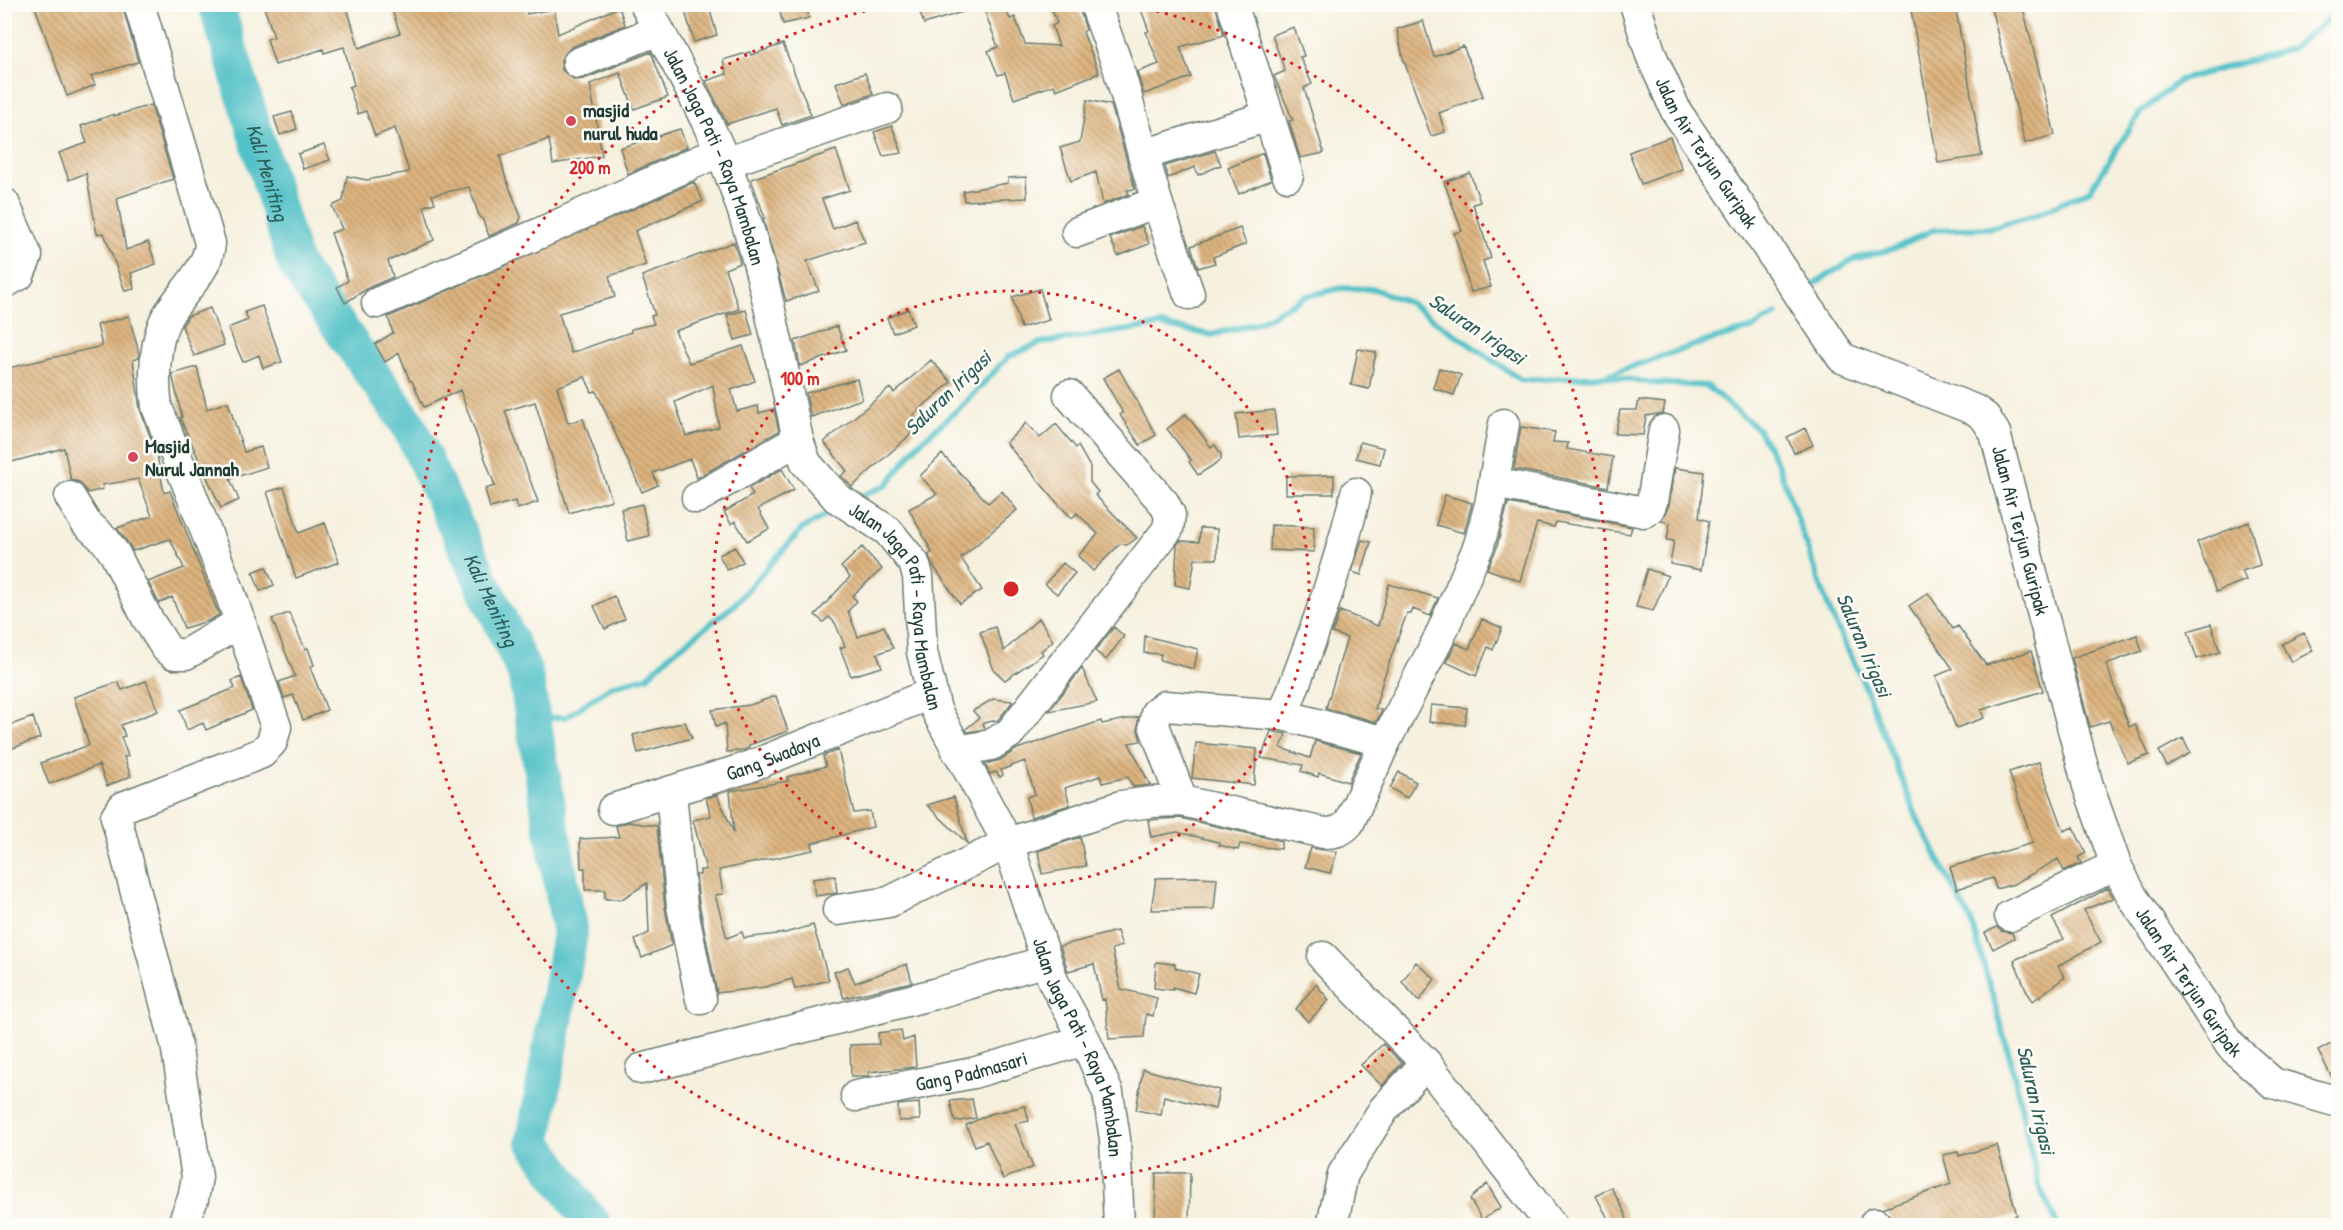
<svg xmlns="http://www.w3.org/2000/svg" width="2343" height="1230" font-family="'Patrick Hand',sans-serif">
	<defs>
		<pattern id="building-back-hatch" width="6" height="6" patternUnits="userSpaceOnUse" patternTransform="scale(1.5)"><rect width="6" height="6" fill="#ddb47f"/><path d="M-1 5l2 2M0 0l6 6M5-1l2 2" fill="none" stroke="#b39469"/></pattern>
	</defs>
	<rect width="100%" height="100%" fill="#fdfcf7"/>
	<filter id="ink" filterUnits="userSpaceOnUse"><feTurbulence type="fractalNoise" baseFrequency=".0167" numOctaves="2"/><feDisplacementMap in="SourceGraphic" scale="12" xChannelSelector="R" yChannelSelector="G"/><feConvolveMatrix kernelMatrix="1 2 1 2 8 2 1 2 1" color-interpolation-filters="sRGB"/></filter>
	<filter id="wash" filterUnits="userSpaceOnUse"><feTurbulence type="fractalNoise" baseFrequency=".008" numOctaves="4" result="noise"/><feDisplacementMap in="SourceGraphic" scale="24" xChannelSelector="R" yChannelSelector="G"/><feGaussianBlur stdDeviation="1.35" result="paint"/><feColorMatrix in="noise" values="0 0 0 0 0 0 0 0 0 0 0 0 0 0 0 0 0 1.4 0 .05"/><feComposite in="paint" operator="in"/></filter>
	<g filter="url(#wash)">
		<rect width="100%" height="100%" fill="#f6f0de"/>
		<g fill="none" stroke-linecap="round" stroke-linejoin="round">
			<path stroke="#53c1c8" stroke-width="6" d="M1805,289l49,-30 42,-11 37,-18 56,-2 46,-13 55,-25 50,-77 40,-33 111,-31 38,-30 2,-15
				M1607,375l97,-33 49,-14 24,-14
				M854,499l33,-14 30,-40 46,-40 45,-48 32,-14 121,-18 51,10 45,-12 49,-27 36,-8 32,1 34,13 113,78 83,-4 50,7 53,3 51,43 20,35 54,153 30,62 56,141 54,103 40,142 26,118 20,43
				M534,719l32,-2 46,-31 35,-9 23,-22 63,-49 69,-77 36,-21"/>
			<path stroke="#53c1c8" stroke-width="36" id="s1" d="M216,4l79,260 113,160 117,249 45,261 -36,207 50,72 11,13"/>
		</g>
		<g id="blocks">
			<path fill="url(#building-back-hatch)" fill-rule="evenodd" d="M34,4h88l16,58 -47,14 4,9 -28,11z
				M263,4h83l13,44 41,-15 -8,-23 16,-6h116l3,10 27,-5 4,25 61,-27 6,18 -54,22 -10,13 1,10 13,10 9,-1 67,-27 17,45 -34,12 -14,-36 -30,11 12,72 -49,8 -4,-25 -49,17 5,20 16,41 -2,6 -30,13 -7,-18h-2l-11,-31 -37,8 3,8 -11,3 10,34 -46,21 5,16 -23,10 -25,16 -8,-16 11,-6 -17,-48 11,-4 -10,-23 11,-5 4,-25 20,4 42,-8 -14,-44 -20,8 -9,-25 -8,3 -9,-27 5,-2 -10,-38 -20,6 -1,-4 -48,16 -8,-26 7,-2z
				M683,4h25l9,31 -23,7z
				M778,4h28l3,14 -26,6z
				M917,4h57l1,4 -51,16z
				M982,4h22l6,15 5,-2 10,27 34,2 -7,-20 5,-3 -7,-19h28l8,26 -3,2 16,41 -43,17 -2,-5 -40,14 -9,-26 -7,2 -10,-24 10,-4z
				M1139,4h76l9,31 -44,12 11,30 -47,17 -7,-22 22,-8 -13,-32 3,-1z
				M1910,4h45l27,152 -44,7z
				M1990,4h32l33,131 -30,8z
				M1423,21l11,36 29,-11 20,50 -44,17 6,19 -14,4 -28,-78 -6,-29z
				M1294,27l10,29 -4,1 12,27 -8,4 20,65 -24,5 -11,-37 4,-1 -19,-44 11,-5 -13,-36z
				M783,44l28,71 -29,10 -6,-17 -49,16 -21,-43 21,-7 -4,-14 27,-8 1,3z
				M865,73l8,21 -29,10 -8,-21z
				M1087,100l24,5 24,84 -8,1 2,4 -26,10 -7,-32 -25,9 -11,-33 20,-6z
				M151,105l22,74 -56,19 9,52 22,-8 8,22 -25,9 3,16 -9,2 -21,-58 -7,1 -11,-61 -17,7 -10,-27 28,-10 -6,-17 33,-12v2z
				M292,112l5,17 -17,6 -6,-18z
				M892,126l10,27 -19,3 -9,-24z
				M680,129l7,18 -59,27 -8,-26z
				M1670,137l12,32 -41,15 -12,-32z
				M324,145l6,15 -27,9 -5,-15z
				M836,150l14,40 -28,9 11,30 22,-9 10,22 -58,19 12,30 -33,10 -23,-82 2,-1 -14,-39z
				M1215,151l6,14 -23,10 -3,-8 -27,11 -3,-12z
				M1263,153l8,27 -32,14 -11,-26z
				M1470,173l10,29 -7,2 18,54 -8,3 8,26 -20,5 -17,-59 8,-2 -18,-49z
				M1026,177l1,21 -63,3 -1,-10 45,-8v-5z
				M694,182l9,19 -68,30 11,34 -37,11 6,21 -56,16 12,40 60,-21v-3l23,-5 -3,-8 4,-1 -13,-39 92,-34 6,21 -15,6 14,40 -64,22 14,32 54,-17 12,35 -24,9 6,21 21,-5 1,7 15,-4 5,22 -82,47 -7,-19 -37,14 5,12 -16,7 -46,-101 -4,1 -7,-15 -28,10 11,36 15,-4 29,81 -43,13 -34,-111 -30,9 33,91 -21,7 -2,-8 -25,7 -5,-19 10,-3 -35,-96 -36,17 -12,-26h-2l-11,-28 -14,9 -10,-18 18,-11 -5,-16zM713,385l6,42 -33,9 -11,-34z
				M1142,226l7,18 -31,12 -8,-18z
				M1240,228l6,16 -33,13 2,6 -17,5 -7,-22z
				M1040,289l9,31 -28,8 -9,-31z
				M262,306l20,56 -19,6 -4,-13 -16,7 -15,-34 20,-8 -3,-8z
				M210,308l14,37 -30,11 -12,-30 6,-10z
				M908,309l6,16 -21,8 -6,-15z
				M746,310l7,25 -18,5 -8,-25z
				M129,316l10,37v5l-6,2 7,49 17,46 7,38 6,-2 49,124 -11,6 -24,7 -12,-31 -13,6 -11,-21 36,-14 -14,-29 -37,12 -16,-23 35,-12 -14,-37 -36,6 1,4 -15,4 -9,-11 -8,-2 -7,-32 -56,15 -4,-14v-80l98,-23 -5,-21z
				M837,326l9,24 -46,16 -5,-25z
				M1358,349l18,3 -7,37 -18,-4z
				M931,360l20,22 -38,33 8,10 -69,62 -11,-11 6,-5 -23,-29 66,-54 4,5z
				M197,367l10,42 21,-7 16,50 17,-5 6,20 -37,12 9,21 -18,8 -41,-90 2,-1 -10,-43z
				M1439,368l22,7 -7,20 -21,-7z
				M1119,369l37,66 -16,10 -20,-30 3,-2 -20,-35z
				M857,379l5,20 -51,18 -5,-24z
				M1639,400l26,3 -2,10 -17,3 -3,19 -28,-1 5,-24h17z
				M1274,410l3,25 -38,4 -3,-25z
				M1186,414l25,33 4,-2 6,9v6l-23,15 -9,-13 2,-2 -24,-31z
				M1026,423l14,15 16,-14 20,24 2,-2 12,21v15l8,10 -3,3 42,43 -10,7 -7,-1 -27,27 -15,-15 20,-22 -21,-21 -5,5 -13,-13 -53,-62z
				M1521,427l34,5 -2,10 15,1 -1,6 46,8 -5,30 -94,-18z
				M1805,428l8,17 -19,8 -7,-16z
				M1360,442l24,6 -4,16 -24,-6z
				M942,454l46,49 14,-12 15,19 -56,48 21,32 -22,14 -28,-40 -3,-9 3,-3 -23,-43 28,-15 -17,-18z
				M1675,468l29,4 -5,46 10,3 -8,49 -31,-6 4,-23 -7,-1 3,-17 -9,-2 8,-16z
				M782,469l12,21 -36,19 11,20 -22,12 -12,-20 -4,3 -7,-12 29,-17 -4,-7z
				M1334,475v19h-48v-18z
				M284,487l15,46 26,-10 14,39 -43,16 -29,-86z
				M1445,495l27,8 -8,30 -28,-8z
				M1508,503l124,24 -2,7 -74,-12 -2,5 -17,-4 -17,58 -33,-12 9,-19z
				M642,504l7,32 -21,5 -7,-32z
				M2249,522l11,43 -18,6 4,9 -30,12 -19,-50z
				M1271,525l43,2v25l-44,-2z
				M1200,528l17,1v30h-22l-5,29 -15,-3 2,-40 3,-4 19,1z
				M1362,540l9,2 -10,33 -9,-3z
				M735,547l8,15 -16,8 -8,-15z
				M862,547l20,22 -30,27 5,5 -9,10 10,26 26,-11 9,22 -16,6 5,13 -31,9 -11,-28 5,-2 -10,-23 -6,-6 -6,5 -8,-7 35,-38 -9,-10z
				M1063,563l12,10 -18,21 -12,-10z
				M266,567l8,18 -14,6 -7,-19z
				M1647,569l21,7 -15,35 -17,-4z
				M1389,584l49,14 -8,18 -17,-7 -2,5 -4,-1 -24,67 -8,29 7,1 -6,12 -50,-14 21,-70 -15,-5 8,-22 38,15z
				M1928,593l25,36 5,-3 28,39 45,-14 12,40 -62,19 3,8 -28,10 -20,-52 17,-7 -44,-63z
				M614,596l11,23 -20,10 -11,-23z
				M289,613l16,36 3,-1 6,17 -4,2 17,43 -24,10 -10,-25 -9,3 -5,-16 16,-6 -23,-57z
				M1039,618l14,23 -12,10 2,3 -38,26 -11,-10 -14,-38 15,-5 9,24z
				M1482,619l20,9 -9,22 -5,-3 -12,29 -30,-14 10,-19 13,6z
				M2211,624l9,28 -23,7 -9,-28z
				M1114,627l10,9 -18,24 -11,-9z
				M2304,633l9,18 -22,11 -9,-18z
				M2137,635l5,16 -36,13 23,63 6,-3 14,31 -21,8 -19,-42 -19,6 -18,-69z
				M1145,636l53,13 -4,20 -34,-9 1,-6 -17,-1z
				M1082,668l15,34 -48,9z
				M241,677l11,33 -46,20 -3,-7 -16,7 -7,-20 55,-22 -3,-7z
				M146,681l12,30 -37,14 4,11 -4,1 7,19 -4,1 7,19 -24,10 -8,-21 -50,19 -8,-21 48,-18 -15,-48 44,-15 4,8z
				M776,696l12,35 -39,14v3l-5,2 -17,2 -2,-29 -9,4 -4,-17 38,-5z
				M993,699l20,2 -15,19 -15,3 2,6 -18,3 -1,-3 13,-11 -6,-7z
				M1431,705l36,3 -2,17 -36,-3z
				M33,717l7,21 -27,10 -8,-21z
				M1138,717v13l3,11 -12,2 21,42 -17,2 -5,-10 -26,6 -2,-7 -35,12 5,17 -39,12 -4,-20 8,-3 -10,-33 -24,9 2,5 -3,2 -4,-5 -6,2 -5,-10 15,-4 17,-11 84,-28 1,3z
				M685,722l7,16 -54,15 -5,-18z
				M1271,731l15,3 -5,14 29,10 5,-17 46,12 -13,29 -29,-9 -1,4 -17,-6 2,-6 -42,-7z
				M2183,738l7,15 -23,13 -8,-15z
				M1196,743l61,6 -3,36 -62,-7z
				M838,750l16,63 16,-2 3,16 -61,16 1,7 -94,20 4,24 -8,1 12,43 15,-6 2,6 41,-5 28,-8 16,55 -34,9 -3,-10 -27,8 -48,6 -18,-90 -3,-28h4v-5h6l-13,-50 18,-4 -5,-18 11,-3 17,38 -4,-42 58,-10 -1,-4 39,-11 -3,-10z
				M2039,762l25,69 9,-4 13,26 -8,4 3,6 -17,8 -6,-12 -44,25 -18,5 -3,-11 -36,11 -7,-22 83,-24 -24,-71z
				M1399,772l17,10 -9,16 -17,-10z
				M954,797l13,46 -40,-38z
				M1180,818l101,23v8l-41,-5 -2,6 -19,-5v-3l-42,-10 -26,5 -3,-17z
				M628,822l29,4 8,82 7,37 -30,13 -7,-18 14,-7 -2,-50 -25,16h-17v-9h-20v-22h-4l-1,-29 39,-2 -3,-11z
				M1080,837l6,29 -44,8 -4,-23z
				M1311,848l26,4 -7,21 -25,-6z
				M835,876l2,17 -22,3 -2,-17z
				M1198,877l19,1 -3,31 -63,1 5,-32z
				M2108,888l5,10 -29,12 17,32 -43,24 7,11 -32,24 -6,-9 -13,-32 50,-21 -12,-21z
				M1997,927l4,4 11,2 2,5 -21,11 -8,-16z
				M1117,931l5,15 -10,3 9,40 36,9 -4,18 -7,-2 -2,23 -35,2 -4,-40 -3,1 -8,-36 -26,7 -8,-25z
				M1156,962l19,2v4l24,6 -5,19 -21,-6v3l-19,-2z
				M1416,962l19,17 -16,22 -17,-19z
				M907,964l5,18 -68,16 -10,-26 14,-5 7,16z
				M1316,984l13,16 -21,22 -12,-13z
				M901,1030l2,11 11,-4 2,30 -47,5v4h-18l-1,-31 29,-1 -1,-11z
				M2338,1040v44l-3,-1 -17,-32z
				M1383,1044l19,19 -20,23 -21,-21z
				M1143,1069l76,21 -4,19 -51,-13 -3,19 -25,-5z
				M972,1099l4,19 -21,4 -5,-21z
				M919,1103l1,17 -21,1 -1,-16z
				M1025,1106l4,15 -14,3 18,43 -30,12 -16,-38 -12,5 -9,-21 24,-11z
				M1997,1145l20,70 -37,11h-87l-2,-9 -9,-9 69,-24 -8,-29 15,-3 1,4z
				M1156,1173h34l-1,53h-34z
				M1487,1184l14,23 -19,13 -12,-21z
				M1611,1187l14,26 4,13h-17l-16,-30z"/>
		</g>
	</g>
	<g filter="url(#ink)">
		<use href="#blocks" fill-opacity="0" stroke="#6a7c70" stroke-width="1.5"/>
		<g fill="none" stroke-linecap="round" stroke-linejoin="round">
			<defs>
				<g id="minor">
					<path d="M139,4l71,239c-1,26 -29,50 -42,72 -14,23 -15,66 -11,92l72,183 47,137 -4,15 -10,11 -139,54 -7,10 60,227 21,133 -4,22 -11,27"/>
					<path id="s2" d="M645,4c28,54 59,107 82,163 35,88 51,181 71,273l8,23 31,35 51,33 26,32 4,13 4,76 14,58 72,133 45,138 32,59 23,53 7,46 4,87"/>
					<path d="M1232,4l37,112"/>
					<path id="s3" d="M1635,4l16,51 25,56 166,247 133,52 10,7 10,16 93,353 28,79 16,31 99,150 42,37 65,19"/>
					<path d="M578,63l80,-33"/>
					<path d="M1143,155l126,-39 19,60"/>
					<path d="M725,163l162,-55"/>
					<path d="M1157,202l32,92"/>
					<path d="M4,203l23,53 -8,19 -15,8"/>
					<path d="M1077,232l80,-30 -40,-138 -22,-60"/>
					<path d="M377,303l161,-69 182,-83"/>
					<path d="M1494,483l150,29 5,-3 3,-7 12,-72"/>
					<path d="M70,497l16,26 19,17 10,14 32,64 19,30 8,6h12l55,-32"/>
					<path d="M697,498l101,-58"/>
					<path d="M1283,715c28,-73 55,-145 73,-222"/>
					<path d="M957,751l34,-6 19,-12 158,-204 2,-14 -6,-12 -95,-108"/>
					<path d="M671,793l11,113 19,93"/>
					<path d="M1182,801l-28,-76 2,-12 9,-7 118,9 102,27"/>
					<path id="s4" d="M613,809l133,-41 184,-74"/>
					<path d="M838,910l51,-8 119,-59 113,-37 31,-4 30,-1 142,32c11,0 18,-2 25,-10l36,-81 55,-106 39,-91 11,-41 14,-80"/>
					<path d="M2010,916l106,-51"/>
					<path d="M1323,957l103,106 126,163"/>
					<path d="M641,1069l293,-75 112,-33"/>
					<path id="s5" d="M856,1096l117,-23 112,-33"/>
					<path d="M1875,1223l1,3"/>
					<path d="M1332,1226l11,-52 41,-65 42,-46"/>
				</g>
			</defs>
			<use href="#minor" stroke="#6a7c70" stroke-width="33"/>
			<use href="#minor" stroke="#fff" stroke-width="30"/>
		</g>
	</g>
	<g fill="none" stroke="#d62828" stroke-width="3" stroke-dasharray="3 6">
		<circle cx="1011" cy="589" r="298"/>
		<path d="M1130 5A596 596 0 1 1 892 5"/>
	</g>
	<g fill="#d1495b" stroke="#fdfcf7" stroke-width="2">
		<circle cx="571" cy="121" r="6"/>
		<circle cx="133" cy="457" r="6"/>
	</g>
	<g text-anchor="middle" stroke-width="5" stroke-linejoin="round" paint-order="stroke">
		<g font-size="20" font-weight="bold" fill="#1f3d34" stroke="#fdfcf7" text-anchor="start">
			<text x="583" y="117">masjid<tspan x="583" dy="23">nurul huda</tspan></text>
			<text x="145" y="453">Masjid<tspan x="145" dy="23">Nurul Jannah</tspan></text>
		</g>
		<g font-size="20" fill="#1f3d34" stroke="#fdfcf7">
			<text dy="7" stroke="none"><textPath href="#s3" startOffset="166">Jalan Air Terjun Guripak</textPath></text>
			<text dy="7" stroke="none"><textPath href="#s2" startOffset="168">Jalan Jaga Pati - Raya Mambalan</textPath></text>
			<text dy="7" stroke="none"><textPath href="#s3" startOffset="687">Jalan Air Terjun Guripak</textPath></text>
			<text dy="7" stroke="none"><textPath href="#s2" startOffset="670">Jalan Jaga Pati - Raya Mambalan</textPath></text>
			<text dy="7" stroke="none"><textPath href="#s4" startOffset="168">Gang Swadaya</textPath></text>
			<text dy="7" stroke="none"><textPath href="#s3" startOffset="1173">Jalan Air Terjun Guripak</textPath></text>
			<text dy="7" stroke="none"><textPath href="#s2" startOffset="1156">Jalan Jaga Pati - Raya Mambalan</textPath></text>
			<text dy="7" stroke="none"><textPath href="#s5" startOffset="118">Gang Padmasari</textPath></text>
		</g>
		<g font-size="21" font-style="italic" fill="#2c5e59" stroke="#fdfcf7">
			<text dy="7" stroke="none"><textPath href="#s1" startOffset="176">Kali Meniting</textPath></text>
			<text transform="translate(1477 329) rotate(34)" y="7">Saluran Irigasi</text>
			<text transform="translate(948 393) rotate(-44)" y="7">Saluran Irigasi</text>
			<text dy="7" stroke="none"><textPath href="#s1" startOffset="662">Kali Meniting</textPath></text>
			<text transform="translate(1864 645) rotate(67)" y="7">Saluran Irigasi</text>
			<text transform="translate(2036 1100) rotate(77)" y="7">Saluran Irigasi</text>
		</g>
	</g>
	<circle cx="1011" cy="589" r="9" fill="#d62828" stroke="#fdfcf7" stroke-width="3"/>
	<g font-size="18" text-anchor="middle" font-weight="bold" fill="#d62828" stroke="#fdfcf7" stroke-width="5" stroke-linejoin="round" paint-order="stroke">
		<text x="590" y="174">200 m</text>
		<text x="800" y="385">100 m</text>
	</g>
	<rect width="2343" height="1230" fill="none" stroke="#fdfcf7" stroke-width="24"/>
</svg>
